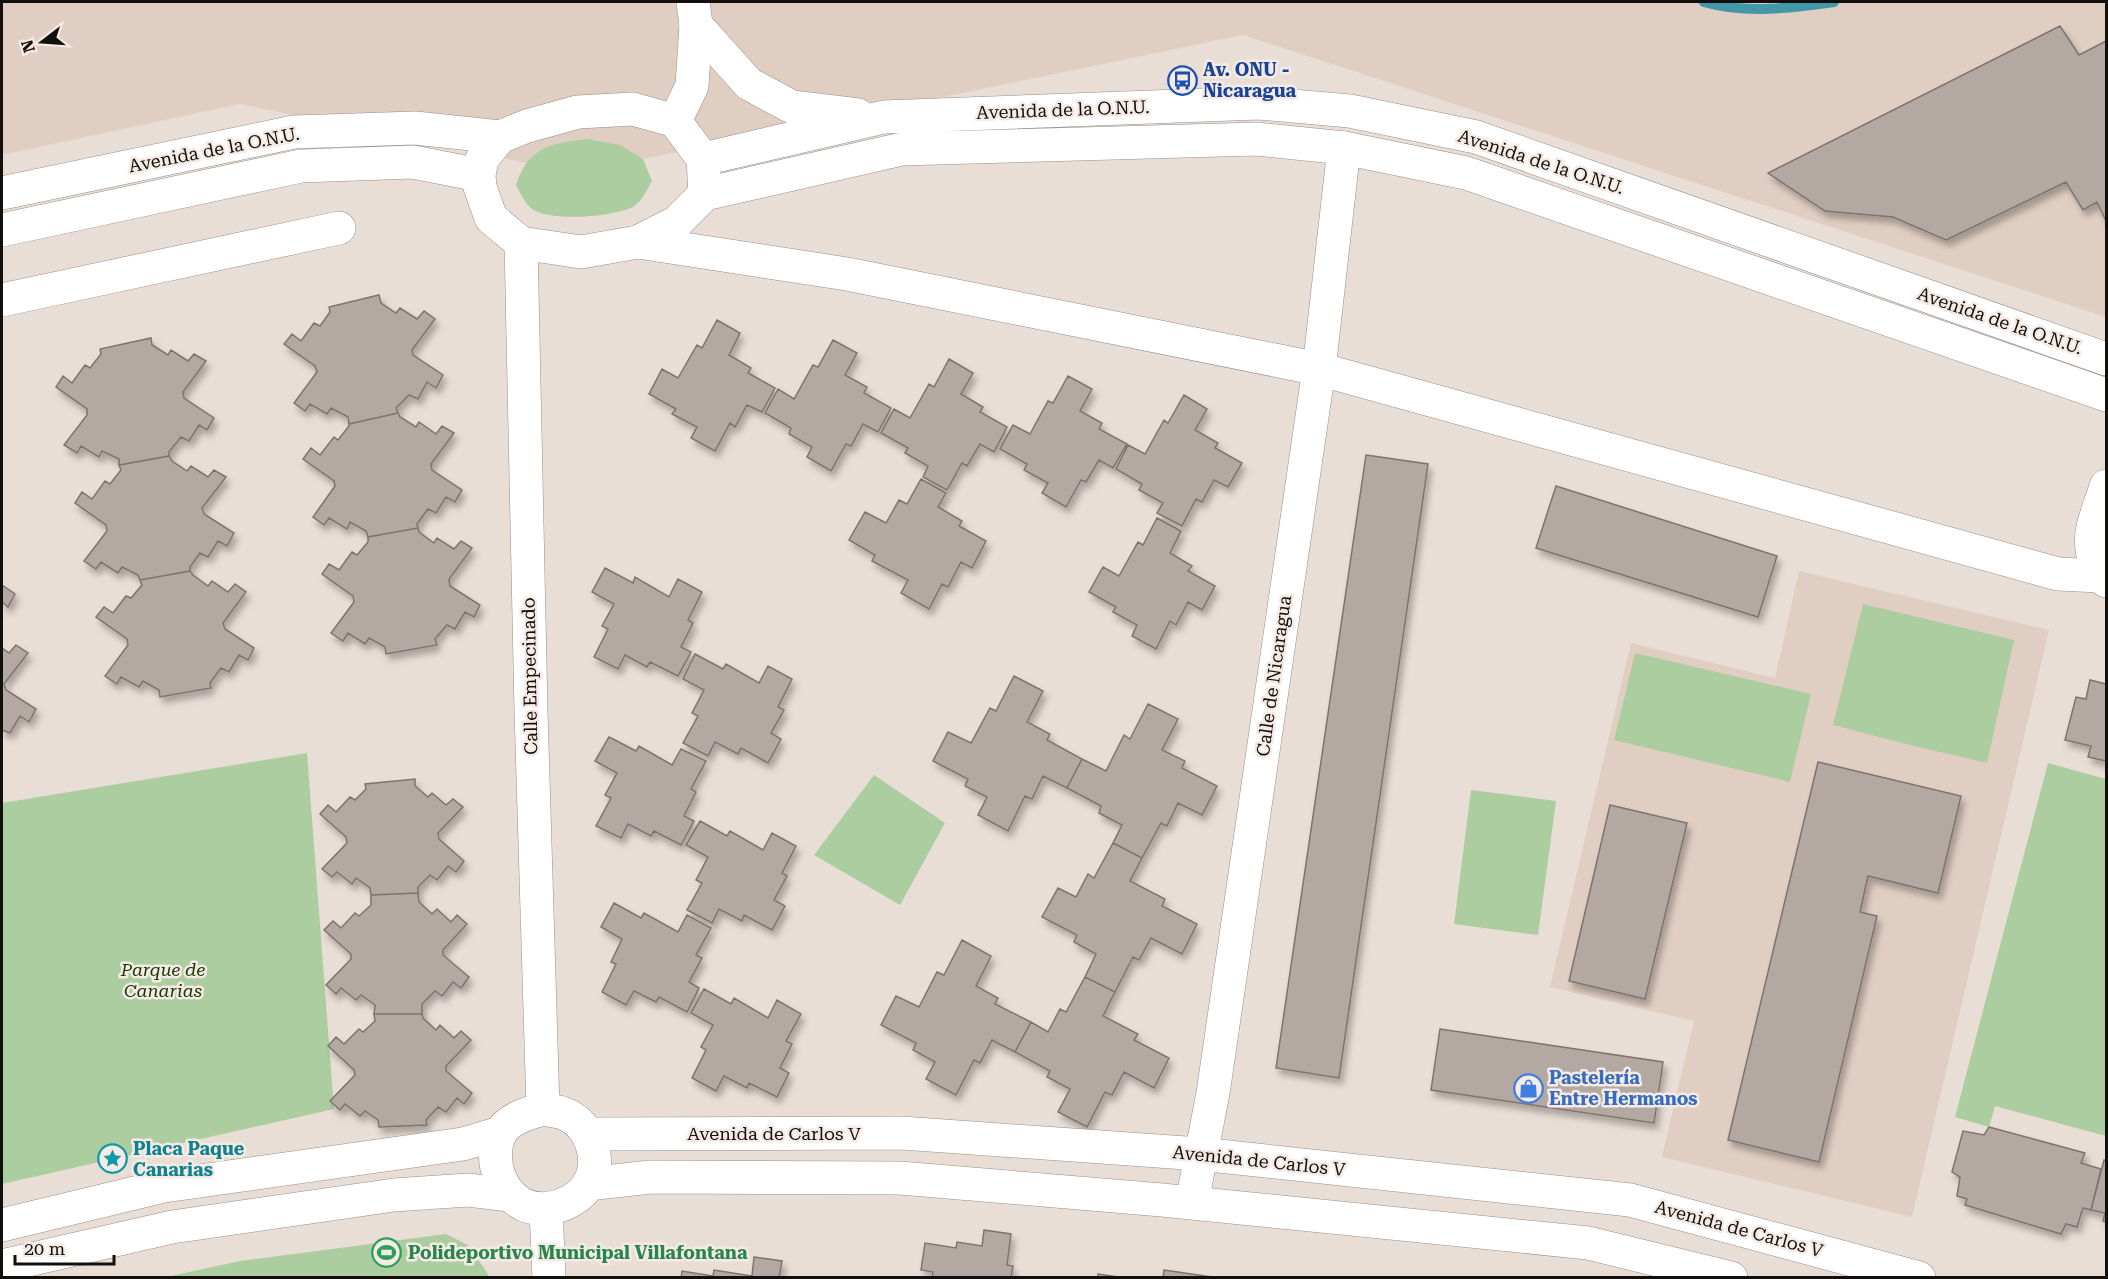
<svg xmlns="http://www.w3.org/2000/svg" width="2108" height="1279" font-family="'Roboto Serif',serif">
	<defs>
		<filter id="shadow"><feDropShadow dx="3.5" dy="6" stdDeviation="3" flood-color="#0004"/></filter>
	</defs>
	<rect width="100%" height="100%" fill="#e9ded6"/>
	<path fill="#e0cec3" d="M2,2h2104v315l-863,-282 -668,138 -335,-69 -238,51z
		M1799,571l250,59 -137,587 -250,-60 32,-136 -144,-34 81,-344 144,35z"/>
	<path fill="#accda0" d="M587,139l33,6 23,14 9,22c-5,9 -10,20 -19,26 -20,10 -83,15 -101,2 -7,-5 -12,-17 -16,-24 13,-39 33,-41 71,-46z
		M1863,604l151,36 -27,123 -77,-18 -77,-20z
		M1635,653l176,41 -21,88 -176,-42z
		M307,753l27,356 -332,75v-381z
		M2048,763l58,16v357l-111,-30 -6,21 -34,-10z
		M874,775l71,48 -45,82 -86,-50z
		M1471,790l85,11 -18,134 -84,-11z
		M446,1234l22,11 20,29v3h-322l74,-16z"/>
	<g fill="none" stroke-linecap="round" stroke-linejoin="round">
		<path stroke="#4297a9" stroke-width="10" d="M1704,2c41,12 88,6 130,0"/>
	</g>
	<path fill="#b3a8a2" stroke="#7e746e" stroke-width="1.5" filter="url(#shadow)" d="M2060,26l19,29 27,-14v180l-9,-19 -14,8 -17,-28 -120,58 -53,-23 -68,-6 -57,-38z
		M379,295l2,8 15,10 4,-5 17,11 7,-8 11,8 -23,31 1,5 30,20 -7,13 -9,-6 -9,17 -9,-4 -13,13 2,5 -49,11 -1,-7 -17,-9 -4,6 -17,-10 -5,7 -11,-8 23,-31 -2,-6 -31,-22 8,-10 9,7 13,-18 6,3 10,-14 -1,-5z
		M717,320l23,13 -11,22 22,13 -3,5 27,15 -13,24 -15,-7 -12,22 -5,-4 -15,28 -24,-13 6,-11 -25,-13 4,-5 -27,-15 13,-25 16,9 19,-33 5,3z
		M151,338l1,7 16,10 3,-5 17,11 6,-7 12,7 -23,31 1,6 30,20 -7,12 -8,-5 -10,16 -8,-4 -12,15v4l-50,9v-6l-17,-8 -3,6 -18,-11 -4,7 -13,-8 23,-30v-6l-31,-22 7,-11 9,7 13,-18 5,3 11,-14 -1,-5z
		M833,340l24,13 -12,22 22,12 -3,6 27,15 -13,24 -15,-8 -12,22 -5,-2 -15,27 -24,-14 5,-10 -23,-13 2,-6 -26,-15 13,-24 16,10 19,-34 5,2z
		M949,359l24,14 -12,21 22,13 -3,5 27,15 -13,25 -14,-8 -13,22 -5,-3 -15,27 -24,-13 5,-11 -23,-13 3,-5 -27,-15 13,-24 16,9 19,-34 5,3z
		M1068,376l24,13 -12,22 22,12 -3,6 28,15 -14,24 -14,-8 -13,22 -5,-2 -15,27 -24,-14 6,-10 -24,-13 3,-6 -27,-15 13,-24 17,9 18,-33 5,2z
		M1184,395l23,14 -12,21 23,13 -3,5 27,15 -14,24 -14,-7 -12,22 -6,-3 -14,27 -25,-13 6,-10 -24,-13 3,-6 -26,-15 12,-24 17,9 19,-34 4,3z
		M398,413l2,4 16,10 3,-5 17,12 6,-8 12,7 -23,31 1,6 30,20 -7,12 -9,-5 -10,16 -8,-4 -11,15 1,4 -50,9 -2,-6 -16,-9 -3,7 -18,-11 -5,7 -11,-8 22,-31 -1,-5 -31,-22 8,-11 9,7 14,-18 4,3 11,-14v-2z
		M1366,455l62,9 -89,614 -63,-10z
		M169,456l3,5 15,10 4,-5 17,11 6,-7 12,7 -24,31 2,6 30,19 -7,13 -9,-5 -10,16 -8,-4 -10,14v4l-50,9 -2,-5 -16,-8 -4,6 -17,-11 -5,7 -12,-8 23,-30 -1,-6 -31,-22 7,-11 10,7 13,-18 5,3 11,-14 -2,-5z
		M921,479l25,14 -8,14 24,14 -3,5 27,15 -14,27 -11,-6 -13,25 -6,-3 -13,25 -28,-16 7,-13 -36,-19 3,-6 -26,-15 16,-28 21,11 13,-23 8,4z
		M1556,486l221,70 -19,61 -222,-69z
		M1157,518l24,13 -11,22 22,13 -4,5 27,15 -13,24 -14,-8 -12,23 -6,-4 -14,28 -24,-13 5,-11 -24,-13 3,-5 -27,-15 14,-25 16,9 19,-34 5,3z
		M418,528l1,4 15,11 3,-5 17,11 7,-8 11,7 -23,31 1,7 30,19 -6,12 -9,-5 -10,17 -8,-4 -12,14 2,6 -51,9 -1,-7 -16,-9 -4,6 -17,-11 -5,8 -12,-8 23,-31 -1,-6 -31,-22 7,-10 10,6 13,-18 5,3 11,-13v-5z
		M605,568l28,15 2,-6 34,20 9,-18 24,13 -14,28 5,3 -12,24 10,5 -13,24 -28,-14 -3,5 -22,-12 -7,14 -24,-12 14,-28 -6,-3 12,-22 -22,-12z
		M190,571l3,4 15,11 4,-5 16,11 7,-8 11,8 -23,31 2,6 29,19 -6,12 -9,-5 -10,17 -8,-4 -11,15 1,5 -51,9 -1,-7 -16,-9 -4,6 -18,-10 -4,7 -12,-8 23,-31 -1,-6 -31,-22 8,-10 9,6 13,-17 5,2 11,-13 -2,-5z
		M2,585l13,9 -7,13 -6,-5z
		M16,645l12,8 -24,31 2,6 30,19 -7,13 -9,-6 -10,17 -8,-3v-82l7,5z
		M695,654l28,15 3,-5 33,19 9,-17 24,13 -14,28 6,3 -13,23 10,6 -13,24 -27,-15 -3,6 -23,-12 -7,14 -25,-13 15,-27 -6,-3 12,-23 -21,-11z
		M1014,676l29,15 -16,31 23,12 -3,6 35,19 -15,29 -24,-12 -11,23 -7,-3 -17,35 -30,-16 9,-18 -22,-11 3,-7 -35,-18 15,-29 23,11 19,-35 6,3z
		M2090,680l16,4v-3v80l-18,-4 3,-11 -26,-6 11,-43 10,2z
		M1148,704l30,15 -16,31 23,11 -3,7 35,18 -15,29 -24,-12 -11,23 -6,-3 -19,35 -29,-15 9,-18 -23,-12 2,-7 -34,-18 15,-29 24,12 18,-36 6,4z
		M609,737l27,14 3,-5 33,19 9,-16 25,12 -15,28 5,3 -12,24 10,5 -13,24 -27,-14 -3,5 -23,-12 -7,14 -25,-12 15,-28 -6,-3 12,-22 -22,-12z
		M1818,762l143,34 -23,97 -70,-17 -8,36 17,4 -58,246 -91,-22z
		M415,779v7l13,11 4,-4 14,12 7,-6 10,8 -25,26 1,6 25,22 -8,11 -8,-6 -11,14 -7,-5 -12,12v6l-47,2 -1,-7 -14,-10 -4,6 -15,-12 -5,5 -10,-8 25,-26 -1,-6 -26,-23 8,-9 8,7 14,-15 5,3 11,-11 -1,-5z
		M1610,805l77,18 -42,176 -76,-18z
		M700,821l27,15 3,-5 33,19 9,-17 24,13 -14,27 5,3 -13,24 11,6 -13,24 -28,-15 -2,6 -23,-12 -7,14 -25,-13 15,-27 -6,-3 12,-23 -22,-12z
		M1113,843l29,15 -12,23 35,18 -3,7 35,18 -15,30 -31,-16 -12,22 -6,-3 -18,35 -30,-15 11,-23 -22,-12 3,-7 -35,-18 16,-29 18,9 12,-23 6,4z
		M418,893l1,9 13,12 5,-5 14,13 6,-7 10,9 -24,26v5l26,22 -8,11 -8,-6 -11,14 -7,-5 -13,13v10h-48l1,-9 -14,-10 -5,5 -15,-12 -5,6 -10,-9 25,-26v-5l-27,-24 9,-9 8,7 14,-15 4,3 12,-11v-10z
		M614,903l27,15 3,-5 34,19 9,-17 24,13 -15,27 6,3 -13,24 10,6 -12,24 -28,-15 -3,5 -22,-11 -8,14 -24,-13 14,-28 -5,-2 11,-23 -21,-12z
		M962,940l29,16 -15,30 22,12 -3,6 36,18 -16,30 -23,-12 -12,23 -6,-3 -18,35 -30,-16 9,-17 -22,-12 3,-7 -35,-18 15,-29 23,11 18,-35 7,3z
		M1085,977l30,15 -12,24 35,18 -4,6 35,18 -15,30 -30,-16 -12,23 -7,-3 -18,35 -29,-15 12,-23 -23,-12 3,-6 -35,-19 16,-30 17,10 12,-23 6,3z
		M704,989l27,15 3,-6 34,20 9,-18 24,14 -15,27 6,3 -12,24 9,5 -12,24 -28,-14 -2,5 -23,-12 -8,15 -24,-13 14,-28 -5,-3 12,-22 -22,-12z
		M374,1014h48l1,4 13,12 4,-5 14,13 7,-7 10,9 -25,26v5l26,22 -8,11 -7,-6 -11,14 -8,-5 -12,13 1,5 -48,2 -1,-7 -13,-9 -5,5 -15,-12 -5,6 -10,-9 25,-26 -1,-5 -26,-24 8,-9 8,7 15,-15 4,3 12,-11z
		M1440,1029l223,33 -9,61 -223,-33z
		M1989,1127l96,26 -4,10 20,6 -10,41 -8,-2 -6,19 -11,-3 -5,10 -96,-29 2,-6 -10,-3 3,-19 -8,-5 11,-41 21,4z
		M2104,1160l2,1v61l-3,-1 2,-8 -14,-3z
		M984,1230l27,4 -4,31 6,1 -2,12h-79l1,-6 -12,-2 4,-27 31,5 1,-6 25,4z
		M754,1257l28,4 -3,17h-98l1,-7 31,5 1,-6 38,6z
		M1164,1270l55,8h-56z
		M1098,1274l27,4h-27z"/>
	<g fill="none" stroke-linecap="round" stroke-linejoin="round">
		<defs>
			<path id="minor" d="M675,121l17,-35 4,-61 -3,-23
				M638,242l209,32 472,95 739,205 42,2
				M521,243l10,468 12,398
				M2,300l337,-72
				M2106,486c-4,14 -10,28 -13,41 -4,16 0,44 13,54
				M1192,1202l21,-109 106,-724 25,-221
				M546,1209l3,69"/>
			<path id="tertiary" d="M696,25l53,59 43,23 66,8
				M633,109l42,12 28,38 2,35 -28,28 -39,20 -57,10 -60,-9 -30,-25 -11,-31 -1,-12 3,-16 18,-22 27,-11 51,-14z
				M703,159l181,-42 375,-14 91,8 126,26 630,222
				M2,193l292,-61 121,-4 85,9
				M705,194l197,-45 355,-10 87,9 122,25 640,222
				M2,230l299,-64 112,-4 66,13
				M543,1109c7,2 16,2 22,5 27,11 39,50 21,74 -18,22 -56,30 -76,6 -14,-15 -19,-41 -10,-60 7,-15 28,-21 43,-25z
				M588,1134l314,-1 298,21 430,46 289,78
				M588,1184l62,-7 250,1 262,22 426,43 143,35
				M2,1225l162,-39 299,-42 37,-11
				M2,1266l170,-39 222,-32 74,-5 42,5"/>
		</defs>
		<use href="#minor" stroke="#988e87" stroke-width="34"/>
		<use href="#tertiary" stroke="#988e87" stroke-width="34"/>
		<use href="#minor" stroke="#fff" stroke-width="33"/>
		<use href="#tertiary" stroke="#fff" stroke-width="33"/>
	</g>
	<defs>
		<symbol id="bus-ring" viewBox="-11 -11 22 22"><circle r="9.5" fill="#f6ebe4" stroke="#1a4fb4" stroke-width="1.5"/><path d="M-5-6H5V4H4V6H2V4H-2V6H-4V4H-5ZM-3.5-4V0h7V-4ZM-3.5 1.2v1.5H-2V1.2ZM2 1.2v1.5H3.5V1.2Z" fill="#1a4fb4"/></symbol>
		<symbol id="shop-ring" viewBox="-11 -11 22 22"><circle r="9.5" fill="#f6ebe4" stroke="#3f7fe0" stroke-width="1.5"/><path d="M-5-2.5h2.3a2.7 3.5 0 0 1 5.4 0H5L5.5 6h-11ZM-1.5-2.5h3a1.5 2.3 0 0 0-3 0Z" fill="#3f7fe0"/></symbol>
		<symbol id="sight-ring" viewBox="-11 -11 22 22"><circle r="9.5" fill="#f6ebe4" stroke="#0f9aa8" stroke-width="1.5"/><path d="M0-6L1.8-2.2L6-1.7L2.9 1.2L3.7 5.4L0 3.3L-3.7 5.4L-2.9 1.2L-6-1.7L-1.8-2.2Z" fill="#0f9aa8"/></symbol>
		<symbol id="stadium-ring" viewBox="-11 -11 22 22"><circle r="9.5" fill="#f6ebe4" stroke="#2e9e5b" stroke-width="1.5"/><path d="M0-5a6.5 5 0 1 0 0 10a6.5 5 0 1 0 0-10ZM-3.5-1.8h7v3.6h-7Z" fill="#2e9e5b"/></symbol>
	</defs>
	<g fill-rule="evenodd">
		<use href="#bus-ring" x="1166" y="64" width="33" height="33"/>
		<use href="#shop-ring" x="1512" y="1072" width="33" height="33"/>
		<use href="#sight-ring" x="96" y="1142" width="33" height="33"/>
		<use href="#stadium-ring" x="370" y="1236" width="33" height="33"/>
	</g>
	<g text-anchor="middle" stroke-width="5" stroke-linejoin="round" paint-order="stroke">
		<g font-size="18" font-weight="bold" fill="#164399" stroke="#f6ebe4" text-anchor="start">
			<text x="1203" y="76">Av. ONU -<tspan x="1203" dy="21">Nicaragua</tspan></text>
		</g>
		<g font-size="18" fill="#130f0d" stroke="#f6ebe4">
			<text transform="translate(1063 110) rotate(-2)" y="6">Avenida de la O.N.U.</text>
			<text transform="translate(214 150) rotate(-11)" y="6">Avenida de la O.N.U.</text>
			<text transform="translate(1541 162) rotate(18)" y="6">Avenida de la O.N.U.</text>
			<text transform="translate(2000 321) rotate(19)" y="6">Avenida de la O.N.U.</text>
			<text transform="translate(530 676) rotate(-91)" y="6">Calle Empecinado</text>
			<text transform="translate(1274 676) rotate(-82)" y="6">Calle de Nicaragua</text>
			<text x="774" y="1140">Avenida de Carlos V</text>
			<text transform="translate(1259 1161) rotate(6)" y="6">Avenida de Carlos V</text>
			<text transform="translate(1739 1229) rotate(15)" y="6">Avenida de Carlos V</text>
		</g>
		<g font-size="18" font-style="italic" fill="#123800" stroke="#f6ebe4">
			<text x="163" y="976">Parque de<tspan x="163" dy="21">Canarias</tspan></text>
		</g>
		<g font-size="18" font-weight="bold" fill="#366cbe" stroke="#f6ebe4" text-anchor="start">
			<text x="1549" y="1084">Pastelería<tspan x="1549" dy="21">Entre Hermanos</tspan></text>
		</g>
		<g font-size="18" font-weight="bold" fill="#0d838f" stroke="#f6ebe4" text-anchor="start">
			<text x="133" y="1155">Placa Paque<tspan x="133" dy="21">Canarias</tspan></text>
		</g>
		<g font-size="18" font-weight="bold" fill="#27864d" stroke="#f6ebe4" text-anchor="start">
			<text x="408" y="1259">Polideportivo Municipal Villafontana</text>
		</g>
	</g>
	<rect width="2108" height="1279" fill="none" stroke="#130f0d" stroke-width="6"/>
	<g transform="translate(42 42) rotate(253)" stroke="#f6ebe4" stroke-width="4.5" paint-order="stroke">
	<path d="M0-4.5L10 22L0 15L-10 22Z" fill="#130f0d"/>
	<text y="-9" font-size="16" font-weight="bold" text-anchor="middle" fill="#130f0d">N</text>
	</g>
	<path d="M15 1255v9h99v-9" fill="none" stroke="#130f0d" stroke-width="3"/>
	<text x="24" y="1255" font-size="18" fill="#130f0d" stroke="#f6ebe4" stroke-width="4.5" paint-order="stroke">20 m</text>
</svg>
